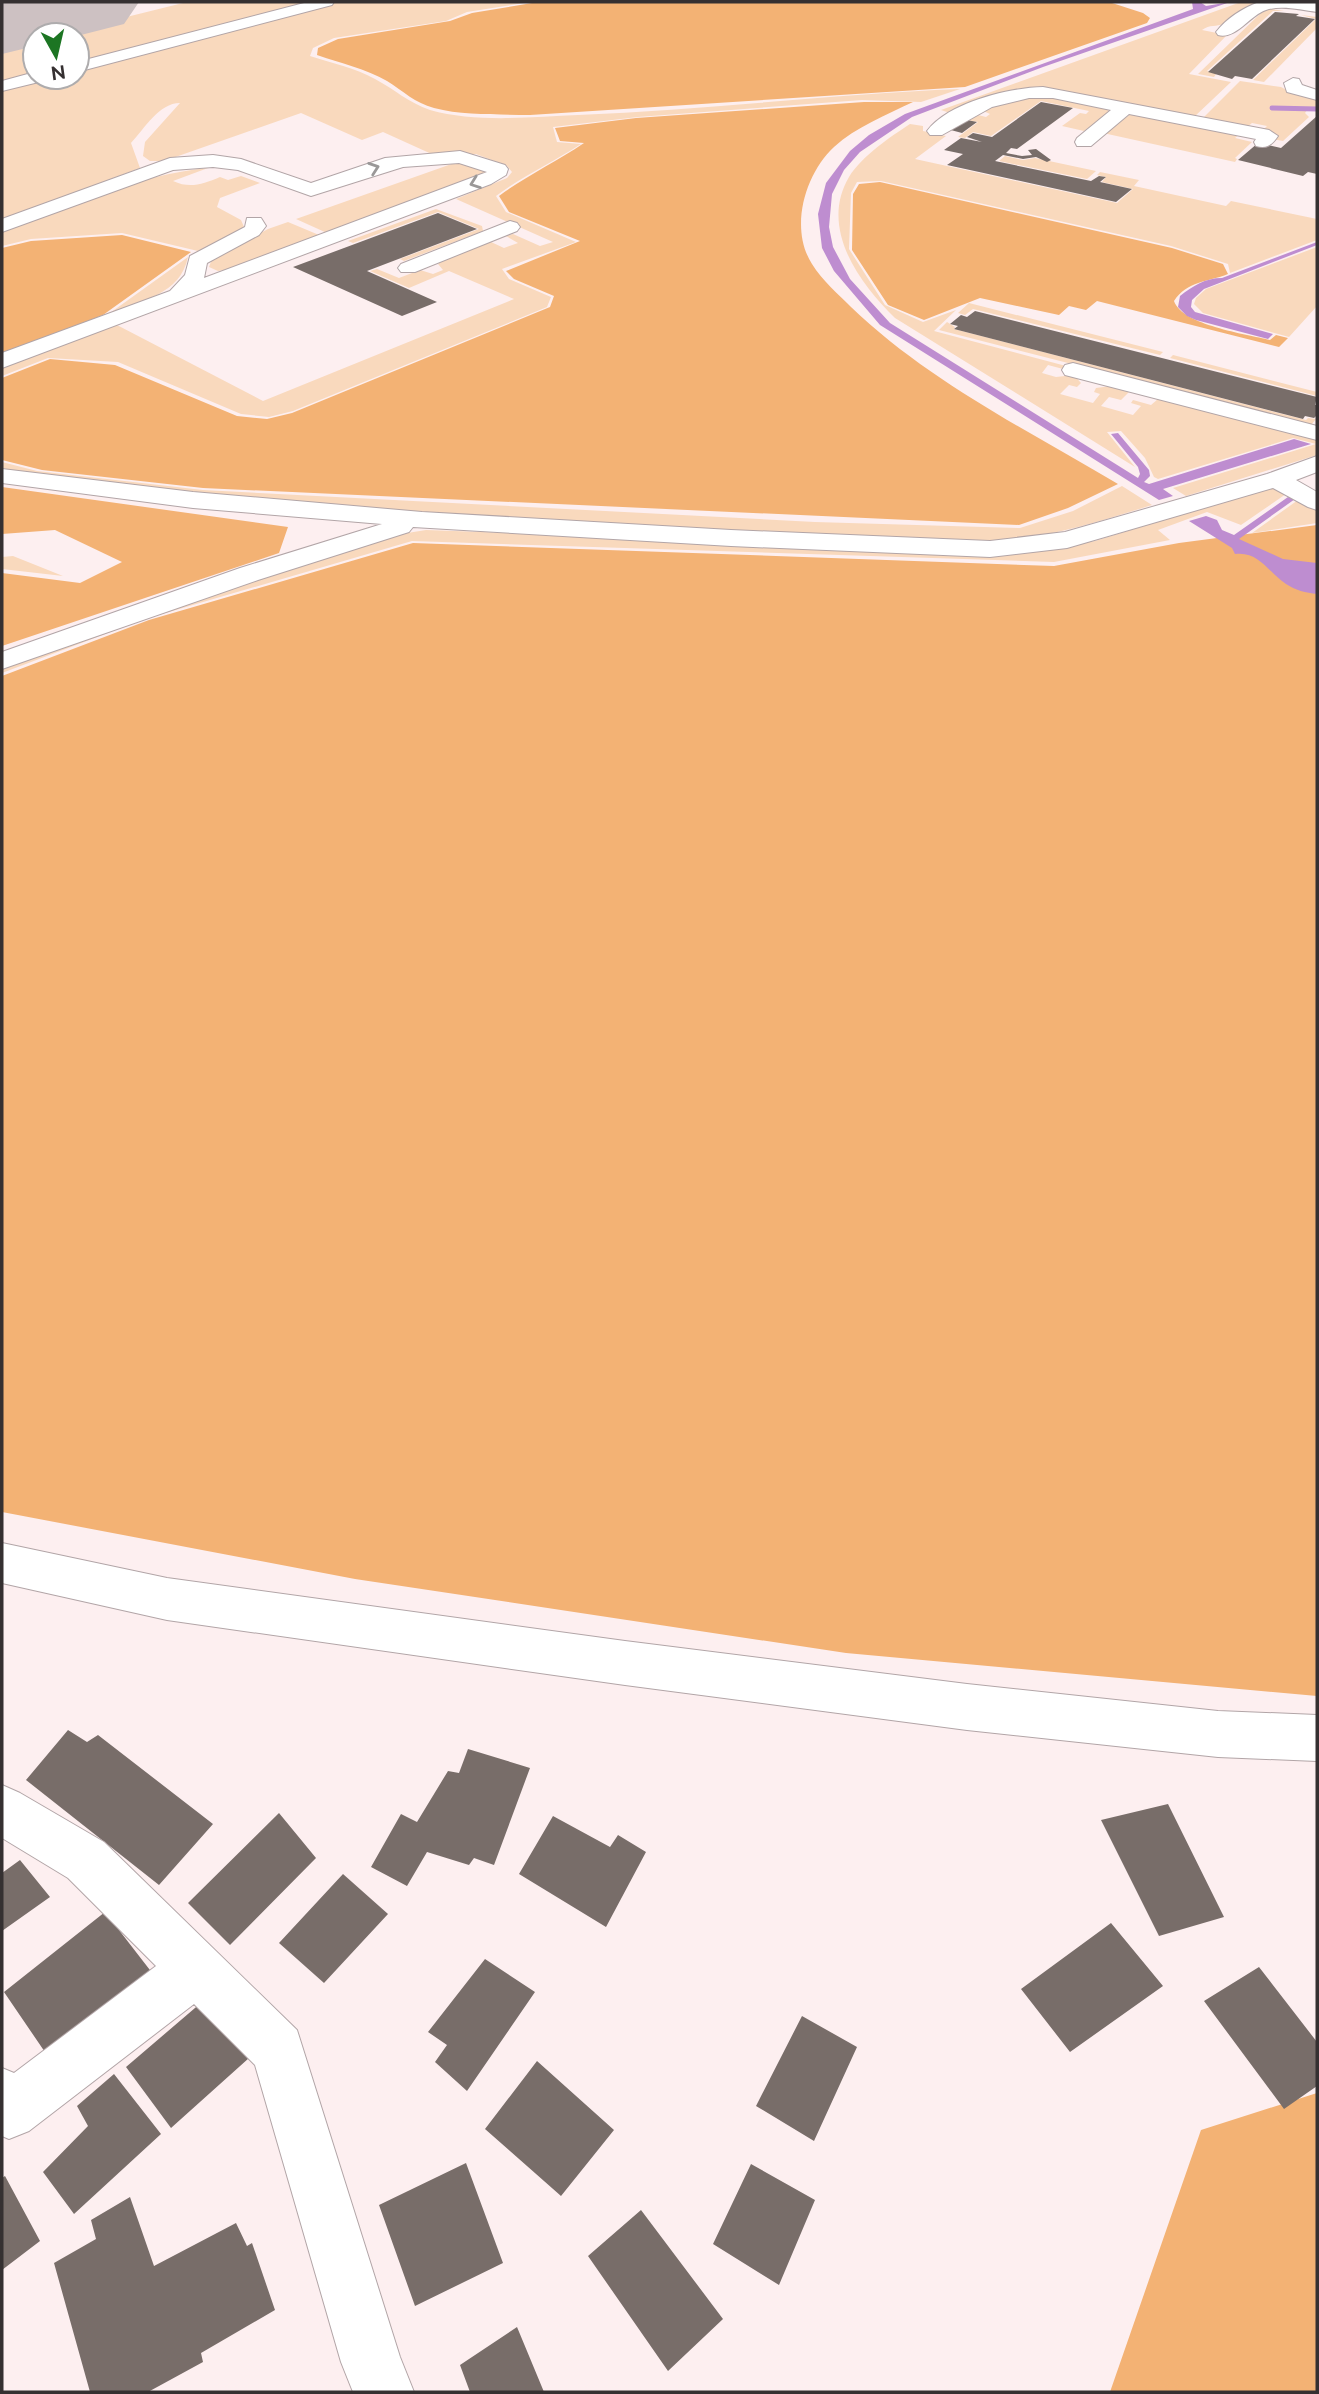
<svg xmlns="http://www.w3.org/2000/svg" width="1319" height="2394" font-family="Raleway,sans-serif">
	<rect width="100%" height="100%" fill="#fdeff0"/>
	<path fill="#f9d9bd" d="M187,2h135l-245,63v-30h-23z
		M335,2h195l-63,10 -21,9 -112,17 -21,10 -3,8c21,7 46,12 65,23 19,10 34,24 55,31 46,13 101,7 148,5 128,-5 254,-21 382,-26l-39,13 -59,-2 -224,17 -85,10 4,15 24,2c-28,18 -58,32 -85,52l10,16 70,30 -74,27 7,10 42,18 -4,10 -254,104 -24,6 -28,-3 -123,-52 -70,-4 -46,18v-9l113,-43 148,77 251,-102 -65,-28 -40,17 -39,-17 7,-2 22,9 21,-8 13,4 10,-4 -5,-6 3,-3 50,-19 13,6 14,-5 -12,-7 7,-2 27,12 13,-4 -97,-43 51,-21 5,-6 -5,-6 -31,-12 -40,2 -53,-24 -21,8 -61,-27 -137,48h-14l-7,-5 2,-14 35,-39c-21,0 -35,25 -49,40l9,25 -138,52v-131l44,-12h31v-8z
		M1241,2h18c-14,4 -22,18 -35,22 -8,3 -14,0 -22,6l25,5 -38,39 42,8 -38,36 -149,-28 -94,23 -9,-3z
		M1266,8l18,3h-11l-66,60 9,3 -2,3 -16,-3z
		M1301,15l16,2v11l-53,54 -11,-2 63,-61z
		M35,40v36l-33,8v-36z
		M1240,81l41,6 11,6 25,6v8h-48l39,2 -3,4 4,4 -26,24 -11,-2 -9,-9 4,-4 -15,-3 -5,4 -46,-7z
		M1041,95l66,13 2,5 -25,18 -22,-5 18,-13 6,1 3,-3 -48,-10 -50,35 -18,-4 -8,6 -7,-1 20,-15 -16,-3 12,-5 12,3 4,-3 -11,-5z
		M1131,114l110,19 -6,5 17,4 -17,16 2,1 -2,3 -132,-29z
		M910,124l13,2v5l23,5 -31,23 202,44 16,-14 -31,-7 4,-5 -9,-2 3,-3 39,8 -5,6 92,20 5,-5 86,18v21l-87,33 -2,-9 -57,-18 -290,-65 -24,1 -6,11 -2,56 36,56 38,17 33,-12 -22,21 132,35 -3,3 -15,-4 -6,8 14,4 18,-2 7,8 -4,4 -8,-2 -9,9 33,9 7,-9 -6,-2 2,-4 15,-2 19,5 -9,9 -12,-3 -8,9 32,9 8,-9 -10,-3 2,-3 18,5 7,-6 159,41v15l-131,41 -13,-8 143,-44 -23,-6 -135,41 -4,-2 -9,-19 -24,-27 -14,1 28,35 -240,-149c-36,-35 -76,-90 -46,-141 13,-21 41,-40 61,-53z
		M1005,156l18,4 12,-2 61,13 -9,8 -88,-18z
		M460,161l27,9v3l-160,60 -31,-14z
		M208,168l-35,13c17,8 30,3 47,-4l8,3 13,-4 19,7 -40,15 -3,9 24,13 3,7 -6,6 -40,18 -76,-18 -91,6 -29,7v-15c67,-26 134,-56 206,-63z
		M436,209l46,17 1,5 -79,30 -4,-2 79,-30 -41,-17 -85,31 -5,-2z
		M288,222l31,13 -89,34 -12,2 -9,-4 3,-8 56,-30z
		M1317,247v59l-28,31 -86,-24 -9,-9 2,-6 10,-9z
		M188,257c-8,38 -46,43 -78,56z
		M969,303l194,49 -3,3 -187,-46 -8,6 -7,-2z
		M947,322l8,5 -1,2 352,91 2,-2 8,1 -5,6 -372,-95z
		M1173,355l144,37v4l-147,-38z
		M2,462l35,9 166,19 612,32 205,6 53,-17 49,-25 30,19c-38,12 -76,24 -115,31 -48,9 -98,4 -146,3l-533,-29 -180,-18 -153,-19 -23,-5z
		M1269,487l28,8 20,11v17l-65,10 46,-33 -12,-6 -45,31 -34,-13 -49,18 12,10 -116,22 -642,-21 -267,78 -143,54v-7l134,-49 259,-82 31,-5 601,22 68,-11z
		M13,556l50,20 -61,-7v-12z"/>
	<path fill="#f3b274" d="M538,2h571l34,11 7,5 -3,5 -182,64 -435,28c-31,-1 -66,1 -96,-7 -19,-5 -31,-17 -47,-27 -21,-12 -47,-18 -70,-26l1,-7 20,-9 112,-18 22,-8z
		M864,102h49c-27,13 -57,25 -79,45 -29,27 -45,81 -22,117 10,16 26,30 39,43 77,74 176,123 267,177l-50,24 -49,17 -816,-37 -161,-18 -40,-10v-82l48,-19 65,6 122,51 30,3 25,-6 258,-106 4,-11 -40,-17 -8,-8 74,-30 -71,-29 -10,-16c27,-20 57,-34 85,-53l-24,-2 -5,-13 81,-10z
		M880,182l292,66 51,16 5,10c-20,8 -41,7 -54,27 8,24 72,33 96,39l6,-5 12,3 -9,9 -182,-46 -11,9 -17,-4 -10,9 -79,-17 -56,22 -36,-15 -36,-55 1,-56 6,-10z
		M122,235l69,17 -88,63 -101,41v-108l29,-7z
		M2,487l286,40 -9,26 -277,93v-73l78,10 42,-21 -67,-32 -53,4z
		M1317,525v1171l-471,-43 -491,-74 -353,-67v-836l147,-56 264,-77 641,23 125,-23z
		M1317,2093v299h-207l91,-262z"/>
	<path fill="#be8dd0" d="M1192,2h8l6,4 24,-4 -187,65 -131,50 -52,35 -16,18 -12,24 -3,33 4,20 17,32 40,44 248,155 2,-4 -2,-7 -27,-33 7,-1 31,37 1,6 -6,6 5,2 145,-45 17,5 -148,45 10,7 -14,4 -279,-175 -46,-54 -12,-23 -4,-34 8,-31 24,-32 19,-16 36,-21 288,-105z
		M1317,242v3l-113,44 -12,11 -1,7 4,5 78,22 -5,5 -72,-19 -9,-4 -9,-9 2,-11c13,-10 25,-18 42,-18z
		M1288,497l7,2 -56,40 44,20 34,4v31c-11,-1 -22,-4 -31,-10 -18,-12 -27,-33 -51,-30l-3,-6 -43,-27 17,-5 11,4 5,10 12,5z"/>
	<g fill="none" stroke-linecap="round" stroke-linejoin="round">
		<path stroke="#be8dd0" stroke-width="5" d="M1272,108l45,1"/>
		<path fill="#cdc1c2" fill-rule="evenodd" d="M2,2h137l-15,22 -47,12 -42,-1v11l-33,8z"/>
	</g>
	<path fill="#786d69" d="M1275,12l24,2 -3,2 19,3 -63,60 -17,-3 -3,3 -24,-7z
		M1041,102l32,6 -56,41 -6,-1 -5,5 16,3 10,-1 -4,-5 8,-1 15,11 -4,2 -11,-5 -13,2 -20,-4 -8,6 96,20 8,-5 7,1 -6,5 32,7 -16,13 -169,-37 16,-11 -19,-4 17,-12 21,4 -15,-5 6,-4 19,4z
		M1317,116v58l-9,-2 -5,4 -65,-16 20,-17 23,5z
		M962,119l15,3 -15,11 -15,-4z
		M438,213l39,16 -110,42 70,31 -35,14 -109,-49z
		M975,311l342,86 -2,8h2v10l-3,3 -9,-2 -2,3 -349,-90 4,-3 -8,-2 11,-9 6,2z
		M68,1730l19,12 11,-7 115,89 -54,61 -133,-105z
		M468,1749l62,19 -36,97 -20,-7 -5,7 -42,-13 -20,34 -36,-19 30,-53 16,8 31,-51 11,2z
		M1168,1804l56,113 -65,19 -58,-116z
		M279,1813l37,45 -86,87 -42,-42z
		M553,1816l57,31 8,-12 28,17 -40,75 -87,-53z
		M20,1860l30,37 -48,34v-58z
		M343,1874l45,40 -64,69 -45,-40z
		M105,1912l48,62 -104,84 -45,-66z
		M1111,1923l52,63 -93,66 -49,-63z
		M485,1959l50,33 -68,99 -32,-29 12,-17 -19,-13z
		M1259,1967l58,75v44l-33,23 -80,-108z
		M202,2002l47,56 -78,70 -45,-61z
		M802,2016l55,31 -43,94 -58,-35z
		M537,2061l77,69 -53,66 -76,-67z
		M114,2074l47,60 -87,80 -31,-42 45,-46 -11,-20z
		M466,2163l37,100 -88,43 -36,-101z
		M751,2164l64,36 -36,85 -66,-41z
		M5,2176l35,65 -38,29v-92z
		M130,2197l24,69 82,-43 11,23 5,-3 23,67 -74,43 2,9 -55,30h-58l-36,-129 42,-24 -5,-19z
		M641,2210l82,109 -55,52 -80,-115z
		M517,2327l27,65h-74l-10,-27z"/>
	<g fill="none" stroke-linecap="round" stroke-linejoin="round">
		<defs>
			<path id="minor" d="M308,2h26l-2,3 -255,67v-10z
				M1259,2h58v10c-16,-2 -35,-7 -51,-2 -16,5 -30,30 -48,25l-2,-3c11,-14 27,-24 43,-30z
				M35,72v5h11l-3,4 -41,10v-10z
				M1293,78l6,1 3,6 15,5v10l-30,-8 -3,-9z
				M1043,87l226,43 9,6c-6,9 -11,13 -22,10l-2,-4 2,-3 -127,-25 -38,32h-14l-2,-4 2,-4 34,-28 -58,-12h-24l-37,9 -50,28h-12l-3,-4c22,-29 82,-43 116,-44z
				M460,151l45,14 3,4 -2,6 -15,9 -489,184v-15l168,-62 15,-16 5,-19 55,-29 2,-9h14l5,8 -7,9 -52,28 -3,15 283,-106 -28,-9 -56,4 -92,29 -73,-26 -25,-3 -40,3 -171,62v-13l168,-61 43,-3 28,4 70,24 74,-25z
				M510,221l7,2 3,4 -3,4 -102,41h-14l-3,-4 3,-4z
				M1073,363l244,63v14l-252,-65 -3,-5 3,-5z
				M1317,456v16l-21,8 21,12v18l-9,-3 -35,-19 -206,60 -77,9 -259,-11 -318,-19 -4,5 -151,48 -256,89v-17l238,-84 142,-44 -189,-16 -191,-25v-14l191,23 229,20 309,18 259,11 75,-9 202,-58z
				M2,1543l165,35 458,63 342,43 251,27 99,4v46l-99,-4 -251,-27 -342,-45 -458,-65 -165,-37z
				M2,1785l18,8 84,49 193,188 103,327 14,35h-61l-12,-30 -86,-297 -61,-61 -165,127 -20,8 -7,-3v-68l12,5 142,-107 -88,-88 -66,-40z"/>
		</defs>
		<use href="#minor" stroke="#b2a5a7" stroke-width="2"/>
		<use href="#minor" fill="#fff" fill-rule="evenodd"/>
	</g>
	<defs><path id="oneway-chevron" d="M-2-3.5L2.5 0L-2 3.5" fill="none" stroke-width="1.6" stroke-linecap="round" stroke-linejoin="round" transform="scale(1.75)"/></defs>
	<g stroke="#9a9898">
		<use href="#oneway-chevron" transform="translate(374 168) rotate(-19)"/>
		<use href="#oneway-chevron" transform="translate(475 183) rotate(160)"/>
	</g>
	<rect width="1319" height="2394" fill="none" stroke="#353031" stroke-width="7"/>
	<g transform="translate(56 56) rotate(172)"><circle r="33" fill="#ffffff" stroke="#aeacad" stroke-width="2"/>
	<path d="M0-5L12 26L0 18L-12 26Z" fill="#1c7523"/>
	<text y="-10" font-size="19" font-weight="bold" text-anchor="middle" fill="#353031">N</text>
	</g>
</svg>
